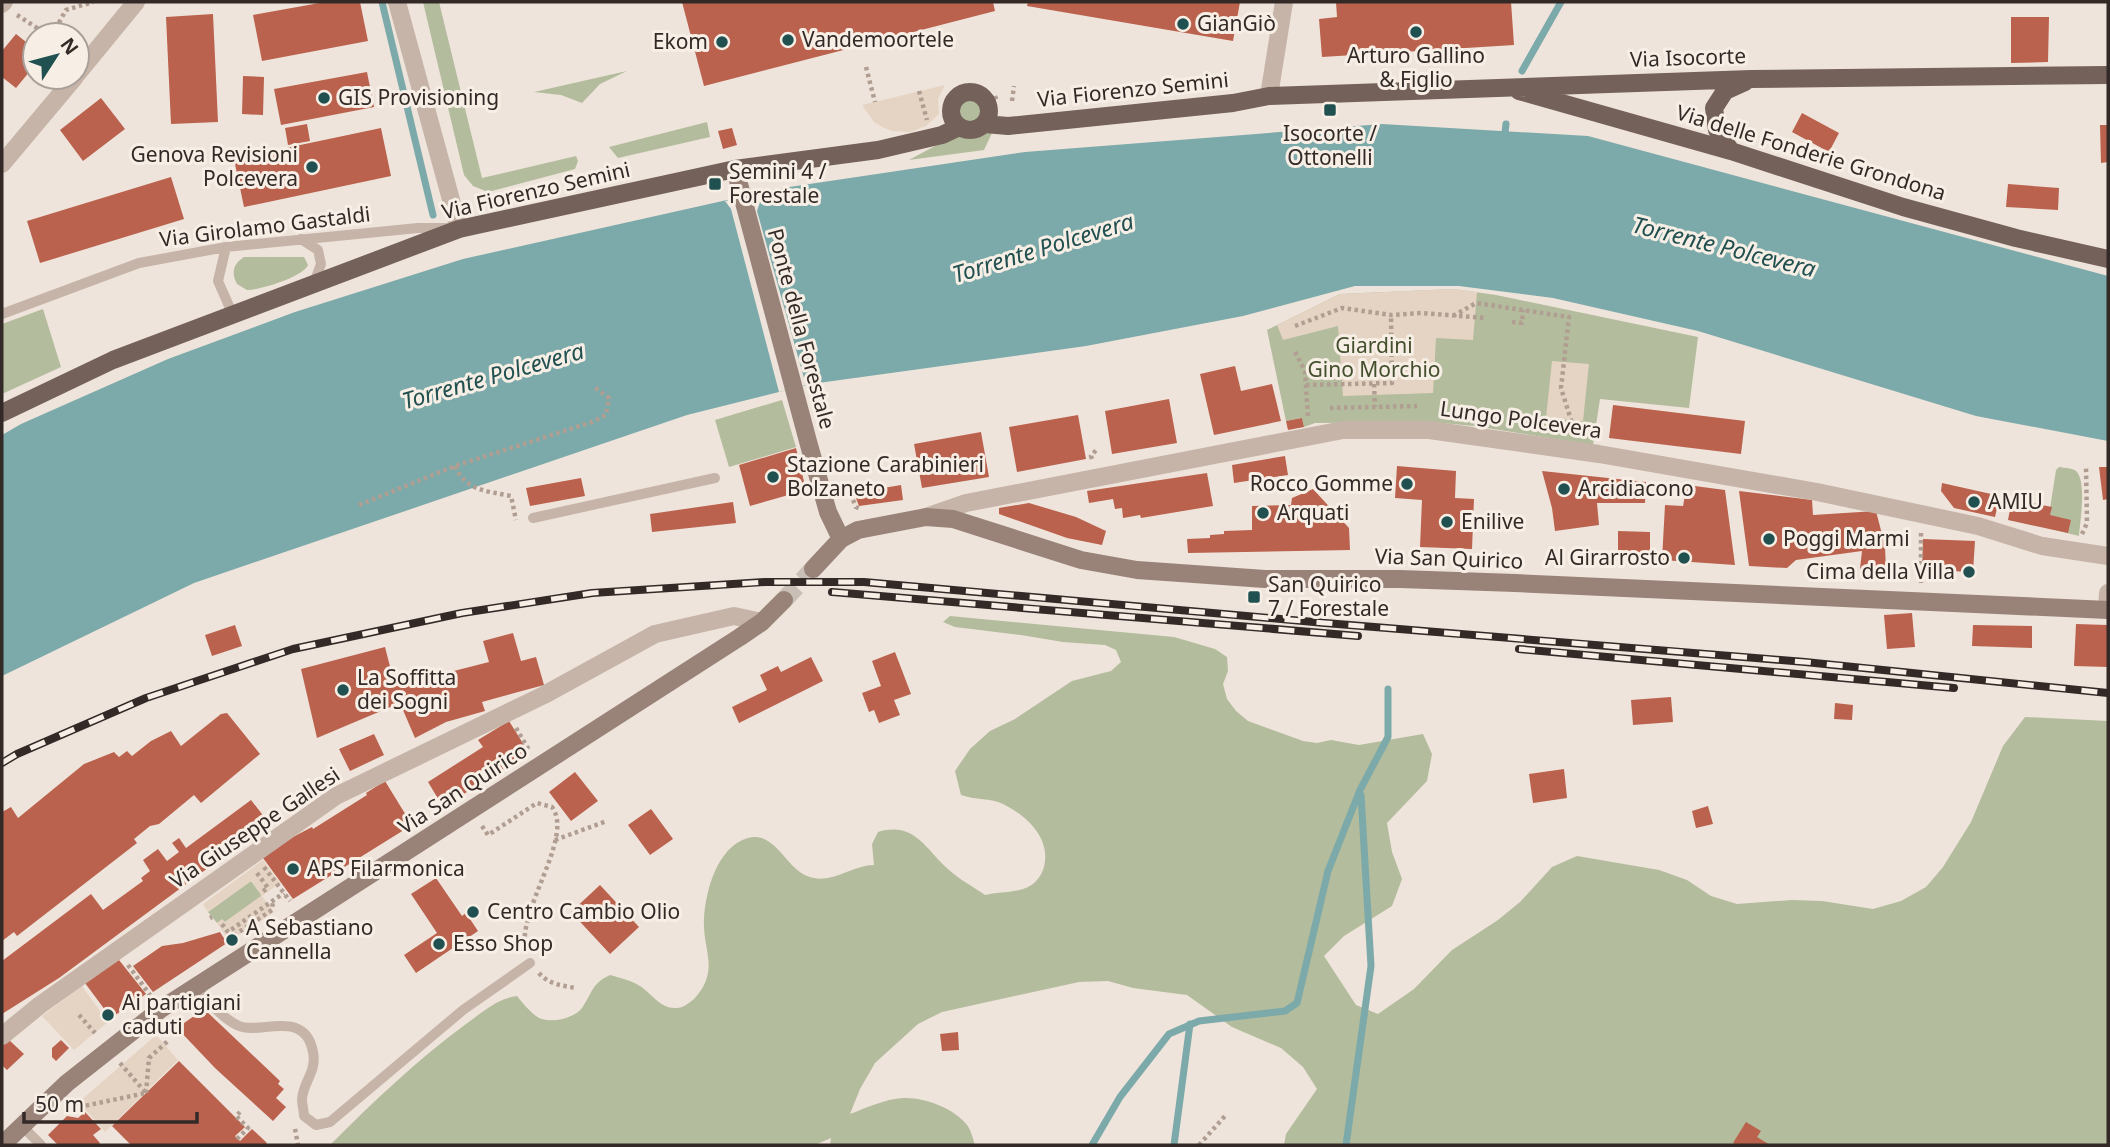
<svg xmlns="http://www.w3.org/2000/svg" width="2110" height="1147" font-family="'Noto Sans',sans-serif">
	<rect width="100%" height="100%" fill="#efe4db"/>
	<path fill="#b3bc9c" d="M423,2h16l43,176 94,-22 2,5 -3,8 -87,23 -15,-6 -9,-11z
		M627,71l-27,13 -18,19 -21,-8 -27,-3z
		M954 110a16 16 0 1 1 32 0a16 16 0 1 1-32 0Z
		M707,122l3,15 -92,21 -9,-11z
		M986,129l6,4 -8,17 -75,10 50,-27 16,2z
		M244,257h60l4,8c-5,12 -48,25 -61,25l-10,-6c-6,-11 -4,-20 7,-27z
		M1454,289l42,6 202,42 -9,71 -89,-9 -7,46 -119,-19 -43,-4 -116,1 -11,4 -2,-9 -16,3 -19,-91 73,-36z
		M43,309l18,58 -59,27v-70z
		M782,400l14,47 -67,20 -14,-47z
		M2059,467c6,1 13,1 17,4 11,10 4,51 3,65l-32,-8 9,-58z
		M950,616l224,21 41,12 12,8 1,14 -5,13 4,15 9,12 12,10 55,20 14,2 14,-3 28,5 64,-11 9,20 -5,27 -40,42 5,29 10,27 -10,27 -48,30 -20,20 32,49 22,9 36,-25 38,-39 46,-30 22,-18 32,-35 25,-11 82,14 28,10 24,16 26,8 55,-4 30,1 51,8 28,-8 25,-14 17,-20 28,-45 32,-76 22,-29 83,4v424h-824l2,-11 31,-45 -14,-22 -22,-19 -49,-21 -45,-32 -54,-7 -25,-7 -29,1 -137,30 -24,12 -43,39 -15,26 -10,25c16,-6 35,-15 53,-16 21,-1 51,10 64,27 4,5 6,14 8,20h-145l1,-7 -16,7h-485c43,-43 87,-85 136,-121 17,-12 30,-25 51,-28 5,6 12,15 19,20 11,9 38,3 46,-8 11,-16 9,-24 28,-33 10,3 21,5 30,11 12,8 20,22 35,22 7,1 14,-5 19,-9 27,-29 8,-49 10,-81 2,-28 13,-71 44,-80 27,-7 37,29 59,38 25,10 44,-11 67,-11l-2,-21 6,-12c37,-11 47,17 71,38 11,10 25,17 36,25 13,-3 31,-2 43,-8 10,-5 16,-15 17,-26 3,-26 -20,-46 -42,-57 -12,-6 -28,-4 -42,-9l-6,-24 15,-22 20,-18 25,-12 57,-38 39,-10 10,-9 -5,-12 -11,-5 -42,-3 -42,-7 -66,-8 -12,-5z
		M251,881l11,15 -37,26 -3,-2 -5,3 -9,-11z"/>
	<path fill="#e5d4c3" d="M945,85l-7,14 1,15 -13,12 -16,6 -18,-1 -8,-3 -10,-6 -12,-17z
		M1454,289l23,3 -4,48 -37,-2 -3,55 -90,3 -5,-70 -55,14 -6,-15 63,-31z
		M1552,361l37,3 -6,57 -37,-3z
		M263,860l17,23 -18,13 12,16 -45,29 -12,-18 5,-4 3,3 36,-26 -1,-3 -9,-12 -43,31 -5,-8z
		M82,986l26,36 -34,28 -32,-34z
		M156,1035l22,25 -73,72 -26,-30z"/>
	<path fill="#7ca9a9" d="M1382,124l206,12 520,140v165l-132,-25 -278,-85 -145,-33 -94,-12h-104l-112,30 -157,30 -275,38 -124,31 -493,168 -192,93v-241l19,-11 147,-65 127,-47 168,-53 313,-70 249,-37z"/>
	<path fill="#efe4db" d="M763,193l-6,18 49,174 -27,7 -48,-183 -6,-8z"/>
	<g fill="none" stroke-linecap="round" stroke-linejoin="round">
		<path stroke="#7ca9a9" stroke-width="7" d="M382,2l51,213
			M1522,71l39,-69
			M1504,141l2,-17
			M1092,1145l28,-48 49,-63 30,-13 86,-10 12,-8 31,-132 32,-81 28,-53v-48
			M1174,1145l16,-121
			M1346,1145l25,-179 -10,-171"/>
	</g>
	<path fill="#ba624d" d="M325,2h35l8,39 -106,20 -9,-46z
		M682,2h311l2,9 -291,75z
		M1028,2h212l-7,39 -206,-35z
		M1336,2h175l3,43 -192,12 -3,-38 18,-2z
		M213,14l5,108 -47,2 -5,-107z
		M2011,17h38l-1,45 -37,1z
		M16,34l19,15v16l-19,23 -14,-11v-26z
		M367,72l7,35 -93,18 -7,-36z
		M243,76l21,1 -1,38 -21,-1z
		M101,98l24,31 -42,32 -23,-31z
		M1802,113l37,20 -10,19 -37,-20z
		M307,124l3,17 -22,4 -3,-17z
		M2100,125h8v37l-7,1z
		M381,128l10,48 -147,31 -10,-48z
		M732,128l5,17 -14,4 -5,-18z
		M171,177l13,42 -144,44 -13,-42z
		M2008,184l51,4 -1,22 -52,-3z
		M1235,366l6,25 31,-7 9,37 -67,14 -14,-61z
		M1169,399l8,44 -65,11 -7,-43z
		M1613,405l132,16 -4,33 -132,-16z
		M1078,415l8,44 -69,13 -8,-45z
		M1302,418l2,9 -16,3 -2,-9z
		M981,432l8,45 -67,11 -8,-44z
		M796,448l10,42 -56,16 -11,-41z
		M1285,456l3,19 -54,8 -2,-18z
		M1397,466l59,5 -1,27 19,1 -2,50 -52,-2 2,-47 -27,-2z
		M2099,467h9v32l-5,1z
		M1542,471l104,11 -1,21h-48l2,22 -44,6 -3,-23z
		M1207,473l6,33 -72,12 -1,-3 -17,3 -1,-10 -7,1 -2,-10 -24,4 -2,-12z
		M581,478l4,18 -55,10 -4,-18z
		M1942,483l58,13 -5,21 -41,-9 -13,-17z
		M901,485l2,15 -44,6 -5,-13z
		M1687,485l38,5 10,75 -73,-5 3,-55 18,1z
		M1313,489l36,39 1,22 -162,3 -1,-14 23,-1v-3l14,-1v-3l28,-1v-24l39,-1 1,-7z
		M1739,491l73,9 1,15 63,-4 9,35 1,24 -26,-1 2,-18 -66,9 -9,8 -38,-2z
		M2012,499l40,8 -2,8 21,5 -3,13 -60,-13z
		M733,502l3,21 -84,9 -2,-18z
		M1029,503l47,14 30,14 -4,14 -35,-7 -68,-24v-6z
		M1618,531l32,1v26h-32z
		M1923,539l52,2 -2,31 -51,-2z
		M1912,613l3,34 -28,2 -3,-34z
		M2076,624l32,1v42l-34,-1z
		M235,625l7,21 -30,10 -7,-21z
		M1973,625l59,1v22l-60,-2z
		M513,633l8,28 15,-4 8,28 -62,17 3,9 -39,11 -31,16 -15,-35 -83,35 -16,-69 84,-22 10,39 94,-24 -6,-21z
		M895,652l16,42 -17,6 6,15 -21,8 -5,-13 -5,2 -7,-19 19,-7 -9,-25z
		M811,657l12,24 -84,42 -7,-16 35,-17 -7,-15 18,-9 3,6z
		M1671,697l2,25 -40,3 -2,-25z
		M1835,703l18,2 -1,15 -18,-1z
		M227,713l33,41 -59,49 -7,-8 -35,29 -9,2 -16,13 3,4 -120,93 -3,-4 -12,9v-129l9,-5 7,11 66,-54 30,-12 5,5 8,-6 5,5 19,-15 20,-10 10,15 40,-32z
		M509,721l20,32 -86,54 -15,-25 55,-35 -5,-7z
		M374,734l10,21 -34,16 -11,-22z
		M1564,769l3,29 -34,5 -4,-29z
		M575,772l23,29 -27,20 -22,-29z
		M385,781l27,44 -119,74 -30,-41 30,-21 19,-10 1,2 54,-34 -1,-2z
		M251,800l18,23 -210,155 -57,36v-53l89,-67 12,16 40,-29 -2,-3 9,-7 -7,-11 15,-11 9,12 12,-9 -7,-9 7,-5 7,10z
		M1708,806l5,18 -17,4 -4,-17z
		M651,809l22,30 -23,16 -22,-30z
		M436,878l26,38 4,-3 12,18 -62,42 -12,-18 33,-22 -26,-39z
		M600,885l39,42 -29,27 -39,-42z
		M220,932l7,11 -74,49 -20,-26 29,-20 21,-3z
		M119,960l27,34 -35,24 -26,-35z
		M204,1009l76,72 -2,3 6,5 -8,9 10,9 -13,14 -58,-53 -38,-40z
		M958,1032l1,18 -17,1 -2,-17z
		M8,1039l16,15 -17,16 -5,-5v-20z
		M61,1040l8,8 -13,13 -4,-4v-9z
		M179,1061l66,66 -10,9 5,5 12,-12 15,14 -2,2h-134l-19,-19z
		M85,1112l16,17 -8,6 7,8 -2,2h-40l-10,-10 19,-19 11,2z
		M1746,1122l15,9 -4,6 13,8h-33l-4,-2z"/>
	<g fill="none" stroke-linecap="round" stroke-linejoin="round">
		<path stroke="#c9bfb7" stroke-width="18" stroke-dasharray="18 9" stroke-linecap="butt" d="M784,600l29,-31"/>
		<path stroke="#b19e92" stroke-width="4.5" stroke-dasharray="3.5 3.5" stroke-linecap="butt" d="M17,15l31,20
			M52,35l14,-25 27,-8
			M866,67l9,35
			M919,91l8,29
			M995,96l2,5
			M1012,101l2,-15
			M1453,316l23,-13 93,14 -8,71 10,32 -1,13
			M1512,322l10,1 1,-13
			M1295,326l47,-18 49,7 31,-2 64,5
			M1295,352l10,19 3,46
			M1374,384l1,23
			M1306,385l86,-2 -1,-68
			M1330,408l87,-2
			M1092,459l-1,-3 7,-8
			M455,466c11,25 32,25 56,30l5,24
			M853,500l3,7 5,2
			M359,505l96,-39 137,-44 14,-7 3,-17 -16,-12
			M1921,533v50
			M2082,534l5,-11 -1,-56
			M516,728l13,22
			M482,826l6,9 49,-32 15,4c23,31 -37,105 -26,144
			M555,840l52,-19
			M264,867l26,34
			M257,873l11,15 -8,5
			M210,918l2,-1
			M222,924l6,8 56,-39
			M231,940l-1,-2 42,-28 1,-9
			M128,965l22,30
			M539,973c9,11 24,13 37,15
			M79,1015l16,18
			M120,1063l26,30
			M146,1093l3,-35 20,-18
			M72,1106l7,1 67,-14
			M295,1129l3,16
			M237,1139l11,-11 -12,-12 4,-4
			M1199,1145l26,-29"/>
		<path stroke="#c6b4a8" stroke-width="10" d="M301,239l17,11 3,14 -7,19
			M226,247l-8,34 15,34
			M2,314l137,-51 87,-16 192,-19h30
			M533,518l182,-40
			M195,986c13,14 26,32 44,40 21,9 66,-18 74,26 4,20 -10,30 -11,47 0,5 2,12 2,17l12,9 14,-3 133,-112 67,-47
			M22,1126l19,19"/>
		<path stroke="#c6b4a8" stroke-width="18" d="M397,2l62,227
			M2,4l2,-2
			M77,74l59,-72
			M1269,96l15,-94
			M2,164l73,-87
			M926,517l40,-14 377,-73h86l170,24 218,38 161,34 64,20 66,10
			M2107,610l1,-17
			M2,1036l38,-31 296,-209 208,-101 111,-61 79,-18 28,6"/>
		<path stroke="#998379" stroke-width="18" d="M735,169l74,276 19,67 13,27
			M813,569l28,-30 17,-9 68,-13 27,2 128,41 56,10 128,9h135l115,4 593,27
			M2,1145l65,-62 94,-74 579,-372 22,-15 22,-22"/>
		<path stroke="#74615a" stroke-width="18" d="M1519,91l212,60 172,56 113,31 92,21
			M951 111a19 19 0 1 1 38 0a19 19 0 1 1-38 0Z
			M985,124l23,2 225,-23 36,-7 482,-17 357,-4
			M1731,151l-14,-21 -3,-22 11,-17 20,-9
			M2,413l111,-53 346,-131 276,-60 143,-19 64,-15 17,-8"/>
		<defs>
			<path id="rail" d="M832,592l526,44
				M1519,649l435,39
				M2,763l15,-9 129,-56 147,-49 169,-36 130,-20 173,-11h99l461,41 480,39 303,31"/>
		</defs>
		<use href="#rail" stroke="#332a27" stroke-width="8"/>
		<use href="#rail" stroke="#f7efe6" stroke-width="5" stroke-dasharray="16" stroke-linecap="butt"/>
	</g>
	<g fill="#215050" stroke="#f7efe6" stroke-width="2.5">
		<circle cx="1183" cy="24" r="7"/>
		<circle cx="1416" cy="32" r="7"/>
		<circle cx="788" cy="40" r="7"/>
		<circle cx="722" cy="42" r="7"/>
		<circle cx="324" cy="98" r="7"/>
		<rect x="1323" y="103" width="14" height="14" rx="3.5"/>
		<circle cx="312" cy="167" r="7"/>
		<rect x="708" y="177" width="14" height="14" rx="3.5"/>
		<circle cx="773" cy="477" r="7"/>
		<circle cx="1407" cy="484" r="7"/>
		<circle cx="1564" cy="489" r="7"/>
		<circle cx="1974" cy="502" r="7"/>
		<circle cx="1263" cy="513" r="7"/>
		<circle cx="1447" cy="522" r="7"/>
		<circle cx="1769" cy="539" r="7"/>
		<circle cx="1684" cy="558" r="7"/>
		<circle cx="1969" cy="572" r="7"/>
		<rect x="1247" y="590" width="14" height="14" rx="3.5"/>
		<circle cx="343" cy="690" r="7"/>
		<circle cx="293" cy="869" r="7"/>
		<circle cx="473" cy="912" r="7"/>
		<circle cx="232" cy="940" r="7"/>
		<circle cx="439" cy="944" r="7"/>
		<circle cx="108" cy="1015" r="7"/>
	</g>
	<g text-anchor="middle" stroke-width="6" stroke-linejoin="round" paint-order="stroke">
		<g font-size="21" fill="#332a27" stroke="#f7efe6" text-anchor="start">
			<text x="1197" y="31">GianGiò</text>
			<text x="802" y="47">Vandemoortele</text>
			<text x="708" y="49" text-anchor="end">Ekom</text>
			<text x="1416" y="63" text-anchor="middle">Arturo Gallino<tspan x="1416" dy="24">&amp; Figlio</tspan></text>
			<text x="338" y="105">GIS Provisioning</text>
			<text x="1330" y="141" text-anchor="middle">Isocorte /<tspan x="1330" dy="24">Ottonelli</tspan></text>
			<text x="298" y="162" text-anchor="end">Genova Revisioni<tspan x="298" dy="24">Polcevera</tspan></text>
			<text x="729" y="179">Semini 4 /<tspan x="729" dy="24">Forestale</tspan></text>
			<text x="787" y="472">Stazione Carabinieri<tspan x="787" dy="24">Bolzaneto</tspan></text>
			<text x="1393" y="491" text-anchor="end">Rocco Gomme</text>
			<text x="1578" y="496">Arcidiacono</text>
			<text x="1988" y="509">AMIU</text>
			<text x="1277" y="520">Arquati</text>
			<text x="1461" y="529">Enilive</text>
			<text x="1783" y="546">Poggi Marmi</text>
			<text x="1670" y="565" text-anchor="end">Al Girarrosto</text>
			<text x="1955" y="579" text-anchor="end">Cima della Villa</text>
			<text x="1268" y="592">San Quirico<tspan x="1268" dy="24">7 / Forestale</tspan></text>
			<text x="357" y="685">La Soffitta<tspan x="357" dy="24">dei Sogni</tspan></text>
			<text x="307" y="876">APS Filarmonica</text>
			<text x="487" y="919">Centro Cambio Olio</text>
			<text x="246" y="935">A Sebastiano<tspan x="246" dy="24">Cannella</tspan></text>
			<text x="453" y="951">Esso Shop</text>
			<text x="122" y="1010">Ai partigiani<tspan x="122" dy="24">caduti</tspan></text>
		</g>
		<g font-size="21" fill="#332a27" stroke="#f7efe6">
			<text transform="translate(1688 58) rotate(-2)" y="7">Via Isocorte</text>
			<text transform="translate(1133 90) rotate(-6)" y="7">Via Fiorenzo Semini</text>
			<text transform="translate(1811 153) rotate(17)" y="7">Via delle Fonderie Grondona</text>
			<text transform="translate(536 191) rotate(-13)" y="7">Via Fiorenzo Semini</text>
			<text transform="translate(265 227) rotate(-7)" y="7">Via Girolamo Gastaldi</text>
			<text transform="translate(801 329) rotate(75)" y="7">Ponte della Forestale</text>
			<text transform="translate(1521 420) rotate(8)" y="7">Lungo Polcevera</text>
			<text transform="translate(1449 559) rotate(2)" y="7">Via San Quirico</text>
			<text transform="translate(463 789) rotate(-33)" y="7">Via San Quirico</text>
			<text transform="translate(255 828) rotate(-34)" y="7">Via Giuseppe Gallesi</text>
		</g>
		<g font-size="21" fill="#444f2d" stroke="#f7efe6">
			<text x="1374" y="353">Giardini<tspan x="1374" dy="24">Gino Morchio</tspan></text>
		</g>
		<g font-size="23" font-style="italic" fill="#215050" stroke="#f7efe6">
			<text transform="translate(1724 247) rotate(14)" y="8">Torrente Polcevera</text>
			<text transform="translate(1043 248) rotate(-17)" y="8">Torrente Polcevera</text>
			<text transform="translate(493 376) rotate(-16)" y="8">Torrente Polcevera</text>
		</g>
	</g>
	<rect width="2110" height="1147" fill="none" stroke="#332a27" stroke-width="7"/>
	<g transform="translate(56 56) rotate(54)"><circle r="33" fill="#f7efe6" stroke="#a9a09a" stroke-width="2"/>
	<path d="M0-5L12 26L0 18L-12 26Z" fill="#215050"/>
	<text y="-10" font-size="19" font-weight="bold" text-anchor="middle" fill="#332a27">N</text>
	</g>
	<path d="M24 1112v10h173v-10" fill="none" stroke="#332a27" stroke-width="3.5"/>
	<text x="35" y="1112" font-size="21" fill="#332a27" stroke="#f7efe6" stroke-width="5" paint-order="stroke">50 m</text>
</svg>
